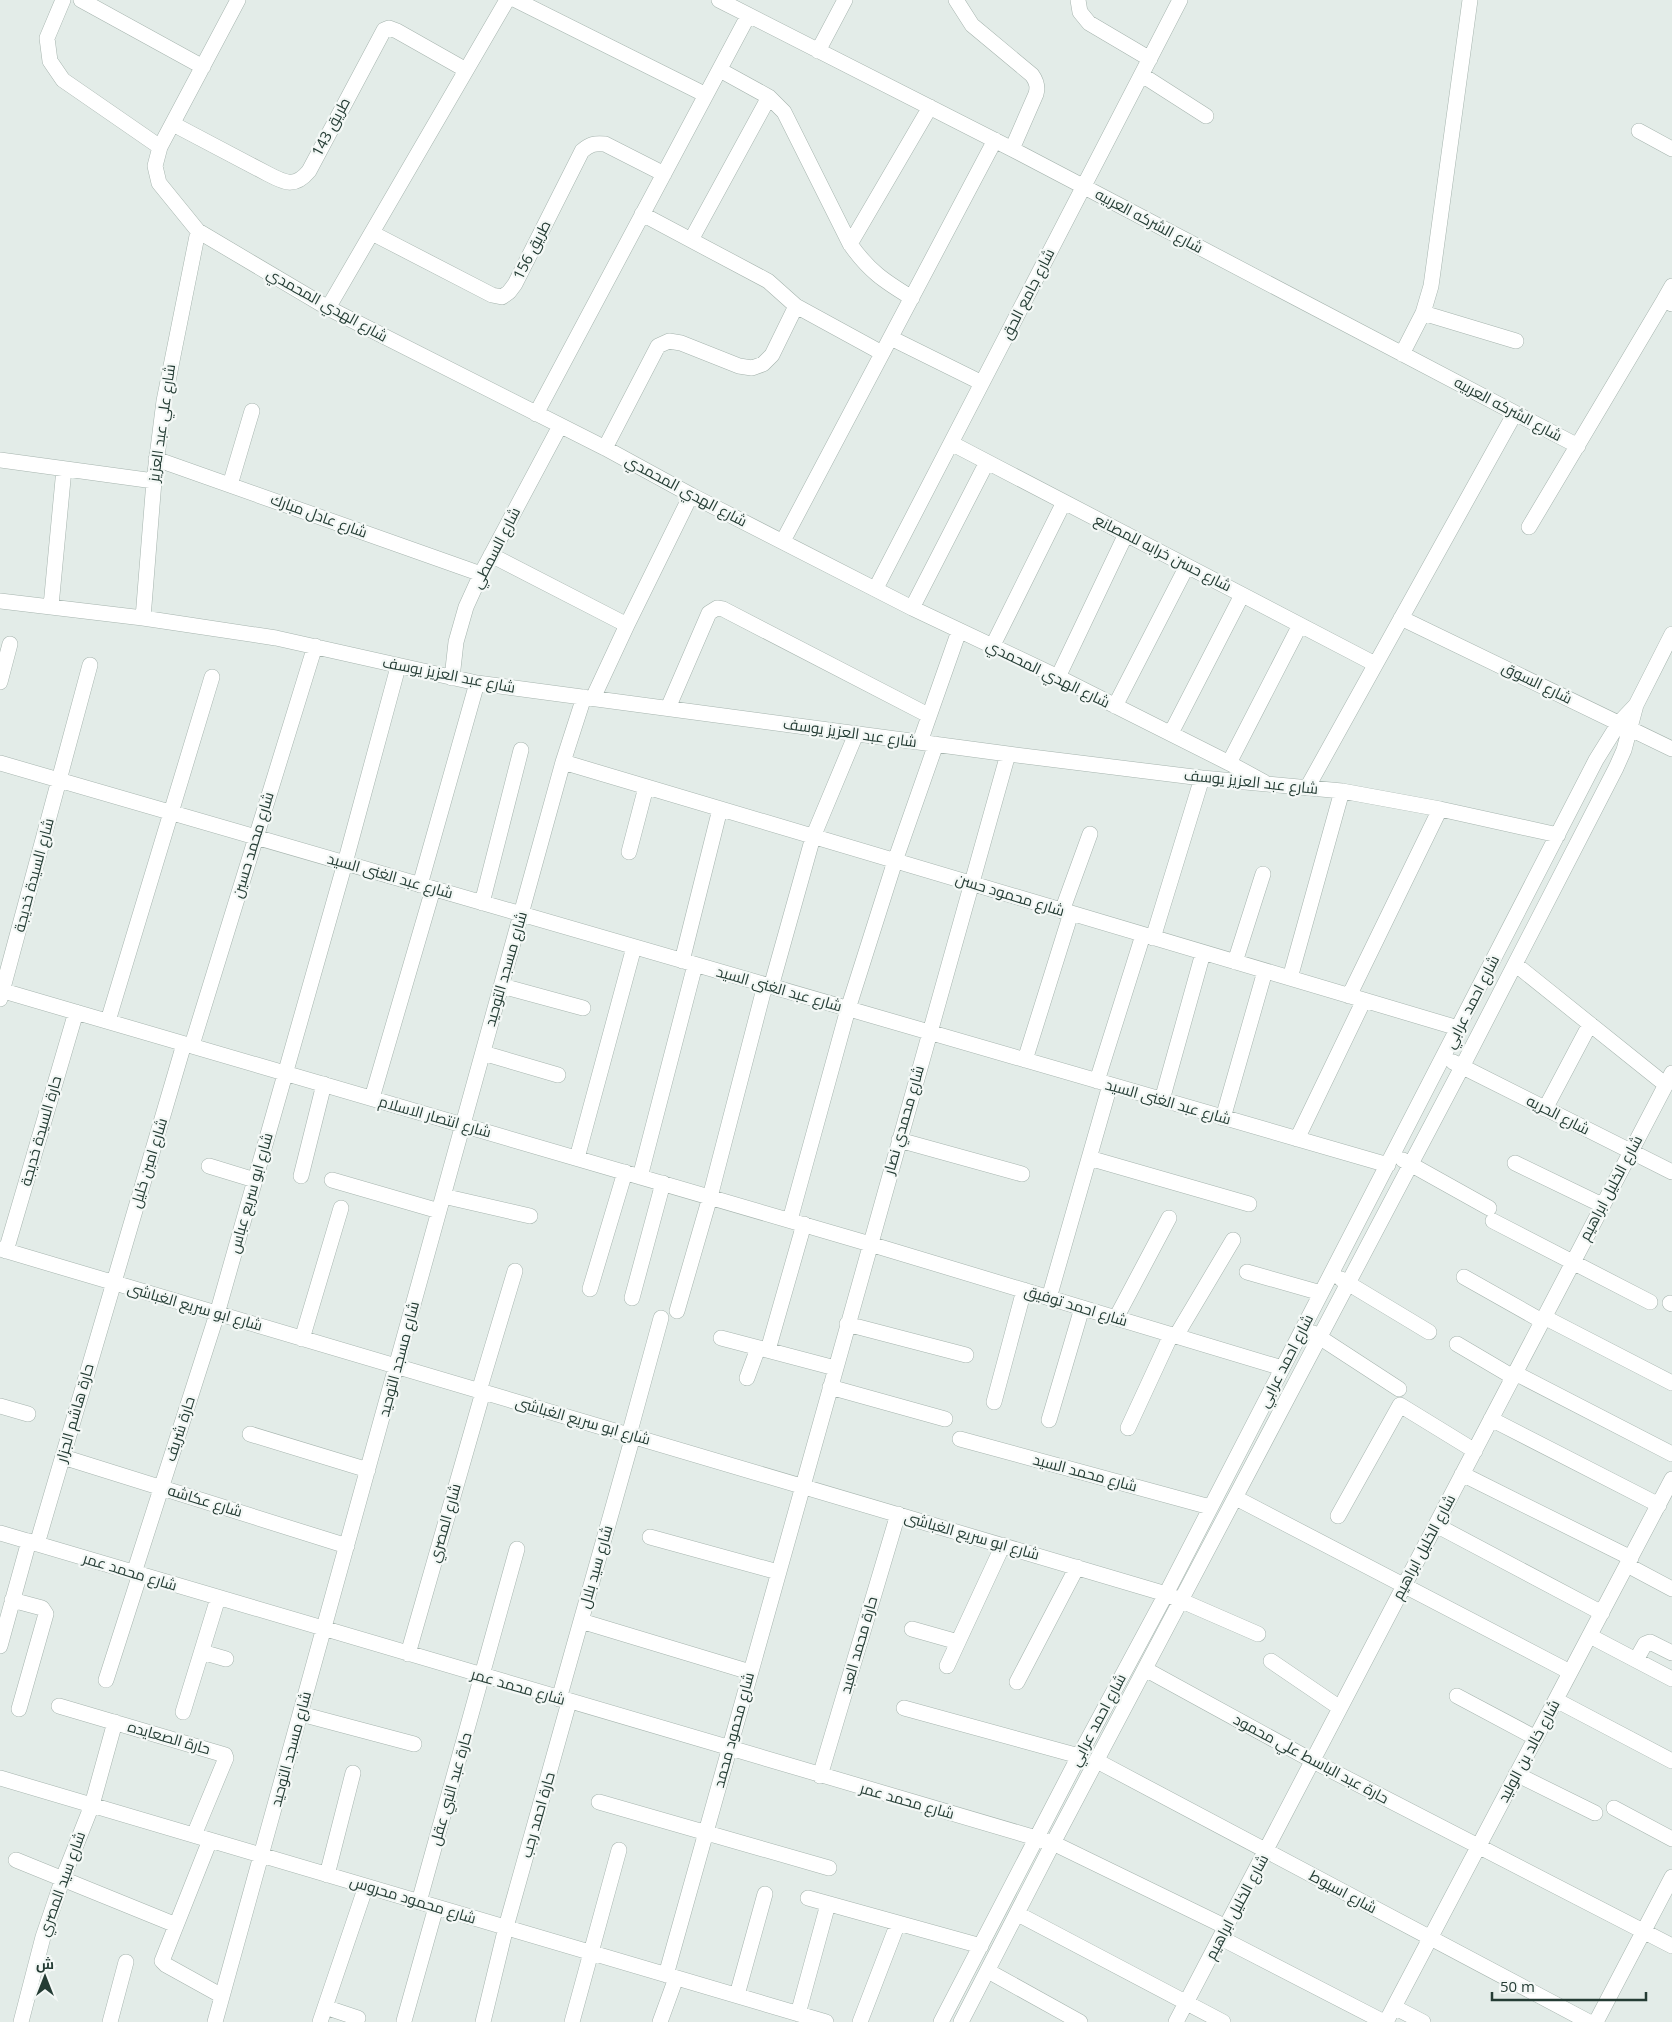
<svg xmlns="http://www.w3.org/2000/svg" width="1672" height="2022" font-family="'Open Sans',Cairo,sans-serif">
	<rect width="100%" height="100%" fill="#e3ece8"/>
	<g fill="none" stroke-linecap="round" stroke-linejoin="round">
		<defs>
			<path id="minor" d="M63,0l-16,38 3,23 13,19 97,67
				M81,0l122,67
				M238,0l-78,147 -5,19 4,17 39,48 130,77 277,140 86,47 221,113 146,69 171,86 35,19
				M516,0l190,95
				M719,0l293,149 566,297
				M956,0l16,25 60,50c5,7 6,12 4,19l-24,55
				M1078,0l2,12 9,11 61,36
				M818,51l27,-51
				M720,70l49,27 15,15 66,132c19,27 34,37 62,54
				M1142,75l64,41
				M173,124l95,50c17,9 27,14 41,-3l75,-141 5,-2 8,3 69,39
				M1639,131l33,18
				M642,214l126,67 28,25 86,47
				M372,233l120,62 10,2 7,-5 6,-8 67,-133c8,-7 13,-8 23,-7l59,30
				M691,240l78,-143
				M850,244l80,-137
				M1672,286l-8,14 8,4
				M328,308l179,-308
				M1423,313l93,28
				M891,338l91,45
				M1402,354l21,-41 8,-27 39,-286
				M536,414l212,-398
				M951,443l424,221
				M605,448l53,-102 11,-5 12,2 58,23 13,2 11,-4 9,-9 24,-49
				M156,459l325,115
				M0,460l154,21
				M230,485l22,-74
				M1529,527l135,-227
				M783,541l212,-401
				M491,555l136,70
				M876,588l304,-588
				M0,601l143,17 133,20 201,45 531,71 194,24 140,13 98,18 118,26
				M51,606l13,-137
				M912,608l75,-146
				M143,618l11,-137 10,-80 34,-170
				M1401,618l271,131
				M992,647l72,-145
				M1058,677l68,-143
				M452,678l4,-36 10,-35 15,-33 79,-148
				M0,682l10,-38
				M593,698l34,-73 64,-130
				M1115,706l72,-140
				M668,708l41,-95 8,-5 6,1 205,106
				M1171,733l71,-138
				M920,742l39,-111
				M563,762l895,266
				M0,763l1388,402
				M1229,763l71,-138
				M1307,788l208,-375
				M629,852l17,-65
				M420,885l57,-202
				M482,903l39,-153
				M1062,911l28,-77
				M1153,938l49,-160
				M682,961l38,-152
				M1235,962l28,-88
				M1515,964l151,121
				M1290,978l52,-187
				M502,986l81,22
				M771,987l42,-150 43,-103
				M0,990l870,254 412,124
				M1349,996l91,-187
				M0,999l90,-334
				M108,1021l104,-344
				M192,1045l123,-399
				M483,1053l75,22
				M1025,1060l46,-147
				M1453,1062l219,110
				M1097,1081l46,-146
				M372,1098l61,-209
				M1162,1100l41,-147
				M1545,1109l45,-85
				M1223,1118l42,-147
				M1297,1139l67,-139
				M899,1140l123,34
				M577,1158l57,-211
				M1089,1158l160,46
				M1403,1160l86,48
				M1515,1163l87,42
				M209,1166l46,14
				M301,1176l23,-92
				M640,1177l55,-212
				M332,1180l107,31
				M443,1196l87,20
				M790,1220l58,-211 47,-148 41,-117
				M1493,1221l157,81
				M0,1249l1166,345 92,40
				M6,1251l70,-239
				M1247,1272l74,21
				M1464,1277l78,44
				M1341,1279l88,53
				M590,1289l35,-117
				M632,1298l31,-115
				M1049,1298l61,-213
				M1670,1303l2,1
				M677,1311l33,-114 55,-212
				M1544,1317l128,66
				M1116,1318l53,-100
				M847,1324l119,31
				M1313,1333l86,56
				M1176,1336l57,-96
				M721,1338l114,30
				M302,1339l39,-131
				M1457,1344l56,33
				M768,1350l36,-126
				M1515,1373l157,81
				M747,1378l11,-30
				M830,1387l115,32
				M479,1391l36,-120
				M994,1402l30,-112
				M0,1406l28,8
				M1491,1419l168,86
				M1049,1420l33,-112
				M1128,1428l43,-93
				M250,1434l118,36
				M629,1435l32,-117
				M960,1439l250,68
				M63,1457l284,89
				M1462,1474l169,84
				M1236,1498l334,174
				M1338,1516l62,-111 75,46
				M1436,1525l166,88
				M0,1533l1053,310 173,84
				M650,1537l128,35
				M37,1544l147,-500
				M1627,1565l45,24
				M134,1573l83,-259 128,-451 53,-196
				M12,1600l30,8 4,6 -27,95
				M581,1621l169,51
				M912,1629l46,13
				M1590,1636l82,43
				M0,1646l29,-105
				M202,1652l24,7
				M408,1654l75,-262
				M1636,1660l9,-16 5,-2 22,11
				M1271,1661l69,47
				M947,1666l56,-121
				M1145,1669l168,92 359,185
				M106,1680l34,-106
				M1017,1682l60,-115
				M1457,1696l79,42
				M559,1699l74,-263
				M1556,1700l116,61
				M59,1706l166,49 1,3 -32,77
				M904,1708l175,48
				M183,1712l35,-114
				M301,1714l113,30
				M1097,1761l492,261
				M1516,1774l79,39
				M820,1776l78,-262
				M0,1778l826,244
				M599,1802l230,66
				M1614,1808l58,31
				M210,1840l-48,121 4,4 56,31
				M16,1860l160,65
				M327,1875l26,-102
				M808,1898l173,48
				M419,1902l98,-353
				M1018,1914l205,108
				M1221,1938l163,84
				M988,1971l92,51
				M666,1975l342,-1221
				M737,1995l28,-101
				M325,2007l33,11
				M1394,2007l29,15
				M798,2014l30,-110
				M404,2021l32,-114
				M21,2022l22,-85 20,-59 29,-73 23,-83
				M110,2022l16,-60
				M215,2022l348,-1260 21,-65
				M320,2022l46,-136
				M483,2022l23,-95 63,-225
				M572,2022l47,-172
				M660,2022l16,-44
				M860,2022l38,-99
				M941,2022l138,-266 87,-162 430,-834 23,-37 17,-18
				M961,2022l92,-179 409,-776 154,-299 8,-18 12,-45 36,-71
				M1176,2022l496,-949
				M1386,2022l286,-543
				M1596,2022l76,-145"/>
		</defs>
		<use href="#minor" stroke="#a6b4ae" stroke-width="16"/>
		<use href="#minor" stroke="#fff" stroke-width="15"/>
	</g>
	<g text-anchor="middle" stroke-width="4.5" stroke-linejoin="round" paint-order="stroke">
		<g font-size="15" fill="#243c34" stroke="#f4f8f6">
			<text transform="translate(331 127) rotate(-62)" y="5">طريق 143</text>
			<text transform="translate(1149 221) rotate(28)" y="5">شارع الشركه العربيه</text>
			<text transform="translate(532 250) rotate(-63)" y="5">طريق 156</text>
			<text transform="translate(1028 294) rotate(-63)" y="5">شارع جامع الحق</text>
			<text transform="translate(327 305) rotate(29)" y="5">شارع الهدي المحمدي</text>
			<text transform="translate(1508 409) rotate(28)" y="5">شارع الشركه العربيه</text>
			<text transform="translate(162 423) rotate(-82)" y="5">شارع علي عبد العزيز</text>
			<text transform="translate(686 491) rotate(28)" y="5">شارع الهدي المحمدي</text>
			<text transform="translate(319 516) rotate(20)" y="5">شارع عادل مبارك</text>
			<text transform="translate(496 548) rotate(-63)" y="5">شارع السمطي</text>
			<text transform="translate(1163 553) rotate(27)" y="5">شارع حسن خرابه للمصانع</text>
			<text transform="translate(1048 674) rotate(26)" y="5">شارع الهدي المحمدي</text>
			<text transform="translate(449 675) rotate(11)" y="5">شارع عبد العزيز يوسف</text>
			<text transform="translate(1537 683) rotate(26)" y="5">شارع السوق</text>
			<text transform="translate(850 733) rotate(8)" y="5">شارع عبد العزيز يوسف</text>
			<text transform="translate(1251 782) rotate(6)" y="5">شارع عبد العزيز يوسف</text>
			<text transform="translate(253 845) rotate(-73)" y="5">شارع محمد حسين</text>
			<text transform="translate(34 875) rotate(-75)" y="5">شارع السيدة خديجة</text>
			<text transform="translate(390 876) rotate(16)" y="5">شارع عبد الغنى السيد</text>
			<text transform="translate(1010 895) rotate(17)" y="5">شارع محمود حسن</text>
			<text transform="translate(506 969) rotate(-74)" y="5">شارع مسجد التوحيد</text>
			<text transform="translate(779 989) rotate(16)" y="5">شارع عبد الغنى السيد</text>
			<text transform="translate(1472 1002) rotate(-63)" y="5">شارع احمد عرابي</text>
			<text transform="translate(1168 1102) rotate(16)" y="5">شارع عبد الغنى السيد</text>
			<text transform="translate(1558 1115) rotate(27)" y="5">شارع الحريه</text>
			<text transform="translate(435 1117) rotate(16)" y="5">شارع انتصار الاسلام</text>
			<text transform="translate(904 1120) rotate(-74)" y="5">شارع محمدي نصار</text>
			<text transform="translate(41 1131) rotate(-74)" y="5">حارة السيدة خديجة</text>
			<text transform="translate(149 1163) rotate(-73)" y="5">شارع امين خليل</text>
			<text transform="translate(1611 1188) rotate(-62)" y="5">شارع الخليل ابراهيم</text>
			<text transform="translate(251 1193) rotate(-74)" y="5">شارع ابو سريع عباس</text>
			<text transform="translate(1076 1306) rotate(17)" y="5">شارع احمد توفيق</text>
			<text transform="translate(195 1307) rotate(16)" y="5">شارع ابو سريع الغباشى</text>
			<text transform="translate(399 1359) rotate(-75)" y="5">شارع مسجد التوحيد</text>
			<text transform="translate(1286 1361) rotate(-63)" y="5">شارع احمد عرابي</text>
			<text transform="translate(75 1413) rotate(-74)" y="5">حارة هاشم الجزار</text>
			<text transform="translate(583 1421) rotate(16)" y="5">شارع ابو سريع الغباشى</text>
			<text transform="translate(180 1429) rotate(-72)" y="5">حارة شريف</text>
			<text transform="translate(1085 1473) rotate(15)" y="5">شارع محمد السيد</text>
			<text transform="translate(205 1501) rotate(17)" y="5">شارع عكاشه</text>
			<text transform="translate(445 1523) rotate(-74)" y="5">شارع المصري</text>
			<text transform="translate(972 1536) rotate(16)" y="5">شارع ابو سريع الغباشى</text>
			<text transform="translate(1424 1547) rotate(-62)" y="5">شارع الخليل ابراهيم</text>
			<text transform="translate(596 1567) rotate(-74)" y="5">شارع سيد بلال</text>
			<text transform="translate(130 1572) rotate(17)" y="5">شارع محمد عمر</text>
			<text transform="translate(859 1645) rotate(-74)" y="5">حارة محمد العبد</text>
			<text transform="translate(518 1687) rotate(16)" y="5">شارع محمد عمر</text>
			<text transform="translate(1098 1720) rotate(-62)" y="5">شارع احمد عرابي</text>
			<text transform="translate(734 1730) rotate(-75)" y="5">شارع محمود محمد</text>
			<text transform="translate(169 1738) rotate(16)" y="5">حارة الصعايده</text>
			<text transform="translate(291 1749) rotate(-75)" y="5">شارع مسجد التوحيد</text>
			<text transform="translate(1529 1751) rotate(-62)" y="5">شارع خالد بن الوليد</text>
			<text transform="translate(1311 1759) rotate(28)" y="5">حارة عبد الباسط علي محمود</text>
			<text transform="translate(451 1789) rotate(-74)" y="5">حارة عبد النبي عقل</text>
			<text transform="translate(907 1801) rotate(16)" y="5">شارع محمد عمر</text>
			<text transform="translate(538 1815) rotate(-74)" y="5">حارة احمد رجب</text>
			<text transform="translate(62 1884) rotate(-70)" y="5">شارع سيد المصري</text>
			<text transform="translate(1343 1892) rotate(28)" y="5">شارع اسيوط</text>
			<text transform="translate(413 1900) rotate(17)" y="5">شارع محمود محروس</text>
			<text transform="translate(1237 1907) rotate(-62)" y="5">شارع الخليل ابراهيم</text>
		</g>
	</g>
	<g transform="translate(45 1977)" stroke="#f4f8f6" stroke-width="4" paint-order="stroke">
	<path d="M0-4L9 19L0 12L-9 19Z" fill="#243c34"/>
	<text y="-8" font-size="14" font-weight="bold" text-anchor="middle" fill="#243c34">ش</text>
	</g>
	<path d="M1492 1992v8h154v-8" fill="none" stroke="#243c34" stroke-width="2.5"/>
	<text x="1500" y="1992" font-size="15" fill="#243c34" stroke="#f4f8f6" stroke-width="4" paint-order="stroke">50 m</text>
</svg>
